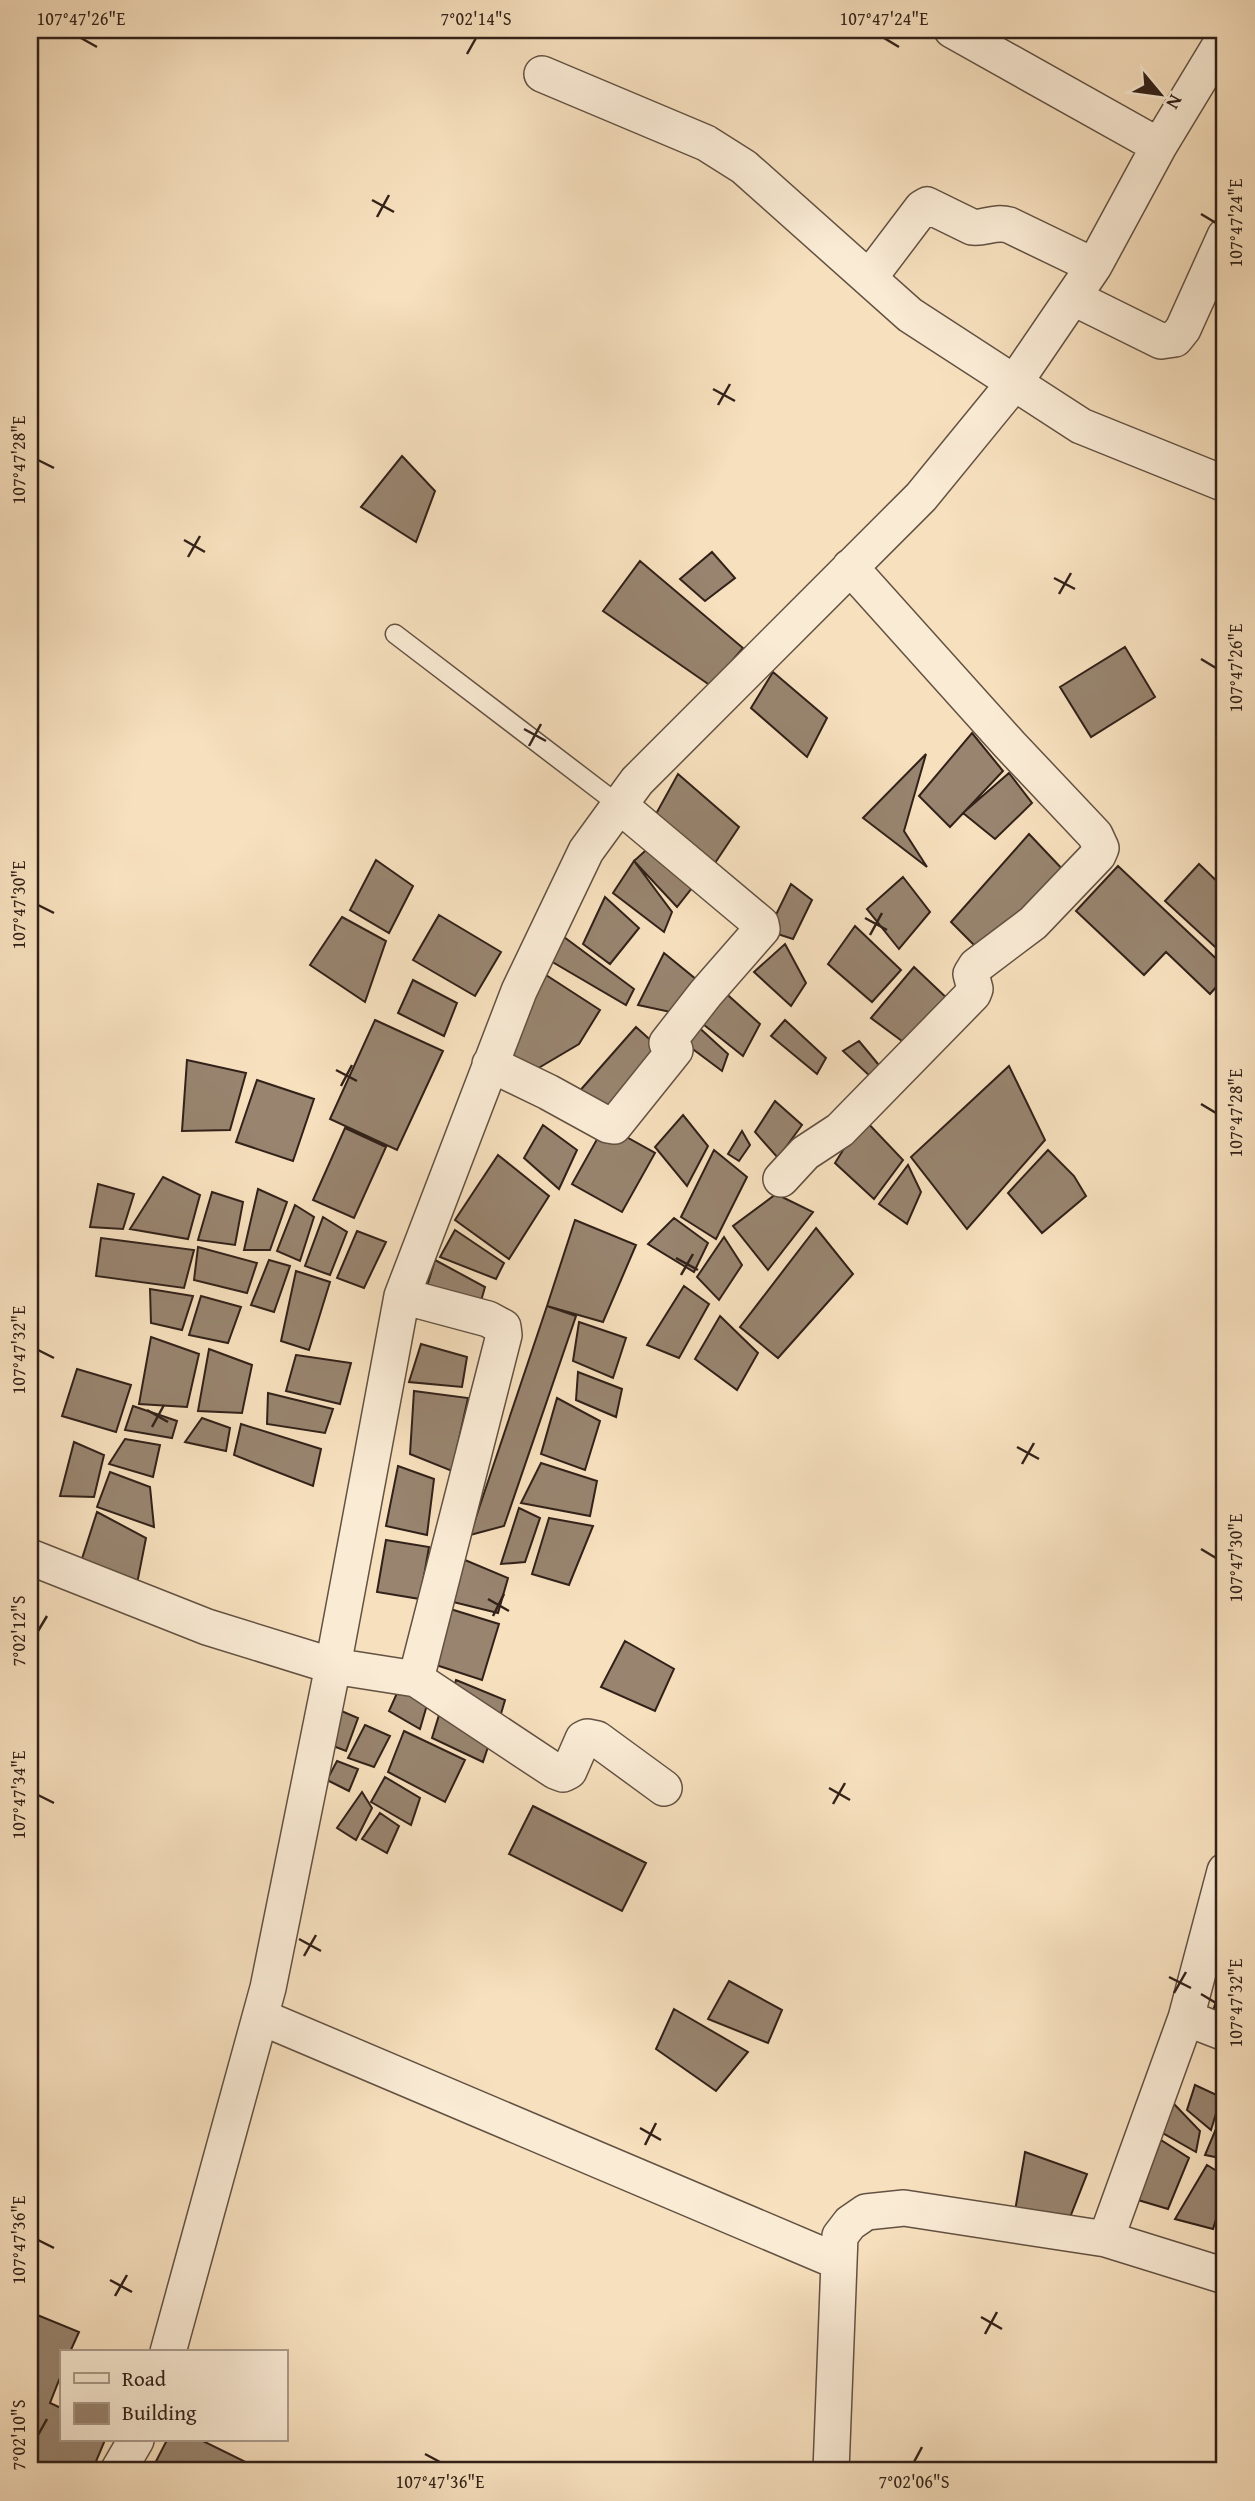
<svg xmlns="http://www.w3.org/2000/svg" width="1255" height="2501" font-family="'Gentium Book Plus',serif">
	<rect width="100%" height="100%" fill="#f7e0be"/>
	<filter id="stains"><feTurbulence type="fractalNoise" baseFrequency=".00286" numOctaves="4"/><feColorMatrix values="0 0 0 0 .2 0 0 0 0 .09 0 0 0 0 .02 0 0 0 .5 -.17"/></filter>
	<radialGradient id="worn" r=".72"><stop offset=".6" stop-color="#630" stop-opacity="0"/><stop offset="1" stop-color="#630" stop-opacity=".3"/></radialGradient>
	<path fill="#98846f" stroke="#322119" stroke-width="2" d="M402,456l33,35 -19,51 -55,-35z
		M712,552l23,26 -30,23 -25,-22z
		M640,561l103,87 -32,38 -108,-75z
		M1125,647l30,50 -64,40 -31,-50z
		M773,672l54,46 -20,39 -56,-49z
		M972,733l31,38 -53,56 -31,-31z
		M926,754l-22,77 23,36 -64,-49z
		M1009,773l23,30 -37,36 -32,-26z
		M678,774l61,53 -32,48 -56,-52z
		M1029,834l38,40 -82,82 -34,-34z
		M656,841l43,38 -22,28 -43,-46z
		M376,860l37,26 -24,47 -39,-23z
		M634,861l38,51 -8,20 -51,-39z
		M1199,864l26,25v67l-60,-55z
		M1118,866l107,101v10l-15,17 -44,-42 -22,23 -68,-64z
		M903,877l27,35 -31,37 -32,-40z
		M791,884l21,16 -19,39 -25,-8z
		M605,897l34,31 -29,36 -27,-20z
		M439,915l62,37 -26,44 -62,-36z
		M342,917l44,24 -21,61 -55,-37z
		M855,926l46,44 -29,32 -44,-38z
		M564,937l70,52 -8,16 -77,-45z
		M785,944l21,39 -15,23 -37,-34z
		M664,953l33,27 -22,33 -37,-8z
		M914,967l37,35 -41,45 -39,-29z
		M546,975l54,35 -21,34 -54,32 -27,-12z
		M413,980l44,23 -13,33 -46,-23z
		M720,988l40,36 -17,32 -49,-39z
		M375,1020l68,31 -46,99 -67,-31z
		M785,1020l41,38 -9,16 -46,-38z
		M694,1023l34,31 -6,17 -40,-30z
		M636,1027l30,27 -58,67 -31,-27z
		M859,1041l24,29 -10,9 -30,-28z
		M187,1060l59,13 -16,57 -48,1z
		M1009,1066l36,74 -78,89 -56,-72z
		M257,1080l57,19 -21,62 -57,-19z
		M775,1101l27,24 -24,33 -23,-26z
		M683,1115l25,31 -21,40 -32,-39z
		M863,1118l40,42 -29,39 -39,-36z
		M543,1125l34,25 -18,39 -35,-31z
		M605,1125l50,28 -33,59 -50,-28z
		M345,1128l41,19 -32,71 -41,-18z
		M742,1131l8,14 -11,16 -11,-7z
		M714,1150l33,27 -31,62 -35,-22z
		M1048,1150l26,26 12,20 -44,37 -34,-40z
		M498,1155l51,41 -40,63 -54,-39z
		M908,1165l13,27 -14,32 -28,-20z
		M163,1177l37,18 -12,44 -58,-10z
		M98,1184l36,10 -11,35 -33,-2z
		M258,1189l29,13 -17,48h-26z
		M212,1192l31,10 -8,43 -37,-5z
		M776,1194l37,18 -45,58 -35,-44z
		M295,1205l19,12 -14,44 -23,-10z
		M323,1217l24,15 -17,43 -25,-9z
		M674,1218l34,25 -14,29 -46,-28z
		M575,1220l61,25 -33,77 -56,-16z
		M816,1228l37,46 -75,84 -38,-31z
		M455,1230l49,33 -8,16 -56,-22z
		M357,1231l29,11 -22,46 -27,-10z
		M724,1237l18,28 -23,35 -22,-23z
		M101,1238l93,12 -10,38 -88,-12z
		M198,1247l59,16 -10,30 -53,-13z
		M269,1260l21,6 -16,46 -23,-7z
		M435,1260l50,27 -6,21 -54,-15z
		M296,1271l34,11 -21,68 -28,-9z
		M684,1286l25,18 -30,54 -32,-13z
		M150,1289l43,7 -11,34 -31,-7z
		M201,1296l40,11 -13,36 -39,-8z
		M547,1306l29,10 -72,210 -34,9z
		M720,1316l38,37 -21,37 -42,-31z
		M579,1322l47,16 -13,40 -40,-17z
		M151,1337l48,17 -12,53 -48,-3z
		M421,1344l46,13 -5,30 -53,-5z
		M209,1349l43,16 -10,48 -44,-2z
		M296,1355l55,8 -11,41 -54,-13z
		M77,1369l54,16 -15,47 -54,-16z
		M578,1372l44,17 -6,28 -40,-17z
		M414,1391l54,7 -16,73 -42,-17z
		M268,1393l65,16 -8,24 -58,-9z
		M557,1398l43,23 -15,49 -44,-16z
		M133,1406l44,15 -5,17 -47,-8z
		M202,1418l28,10 -4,23 -41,-9z
		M241,1424l80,25 -8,37 -79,-31z
		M125,1439l35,6 -7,32 -44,-13z
		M74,1442l30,13 -10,42 -34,-1z
		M541,1463l56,18 -7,35 -69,-13z
		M398,1466l36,13 -7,56 -41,-9z
		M110,1472l40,15 4,40 -57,-20z
		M519,1508l21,10 -15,44 -24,2z
		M97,1512l49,26 -10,51 -57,-21z
		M549,1518l44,8 -24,59 -37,-11z
		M386,1540l43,7 -9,52 -43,-7z
		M453,1555l55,23 -10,35 -53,-13z
		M447,1608l52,16 -17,56 -52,-17z
		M625,1641l49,28 -19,42 -54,-24z
		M456,1680l49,20 -7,24 -46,-29z
		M401,1684l28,14 -9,31 -31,-18z
		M332,1707l26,11 -12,33 -18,-7z
		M439,1715l51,26 -7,21 -51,-24z
		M365,1725l25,11 -16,31 -26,-9z
		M404,1731l61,29 -20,42 -57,-30z
		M337,1761l21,8 -9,22 -22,-11z
		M385,1777l35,21 -9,27 -40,-23z
		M362,1792l10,16 -16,32 -19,-12z
		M533,1806l113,57 -24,48 -113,-57z
		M380,1813l19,13 -12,27 -25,-14z
		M1223,1980l2,1v40l-14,-4z
		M729,1981l53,29 -14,33 -60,-24z
		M674,2009l74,43 -32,39 -60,-42z
		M1195,2085l26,12 -10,33 -24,-20z
		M1174,2104l26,27 -4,21 -35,-20z
		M1223,2112l2,1v46l-20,-4z
		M1161,2140l28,18 -21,51 -30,-9z
		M1025,2152l62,22 -20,51 -53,-8z
		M1207,2165l18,11v14l-12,39 -38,-10z
		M30,2312l49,20 -9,20h-9v23l-11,28 11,5v32h44l-13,31h-62z
		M167,2440h34l63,31h-113z"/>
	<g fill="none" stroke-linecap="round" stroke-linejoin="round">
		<defs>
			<path id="service" d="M395,634l224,171"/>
			<path id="minor" d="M952,30l207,116
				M542,74l164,69 38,24 166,148 171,111 144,58
				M869,278l53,-70 5,-3 45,22c12,2 22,-6 37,-2l85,41
				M1074,298l87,43 14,-2 8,-10 42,-93
				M490,1064l58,28 60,33 6,1 61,-76 -8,-7 39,-50 56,-64 -1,-5 -142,-119
				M781,1179l24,-26 35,-23 133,-136 2,-5 -4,-15 5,-8 57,-43 65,-68 3,-7 -6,-13 -85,-90 -160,-178
				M402,1296l86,23 15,8 1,8 -88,344
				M30,1557l177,70 126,39 83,13 139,92 8,3 6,-3 14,-32 4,-2 10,2 67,49
				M261,2017l578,245
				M1186,2018l39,15
				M1106,2239l80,-221 39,-147
				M168,2352l100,-364 65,-322 69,-370 117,-305 67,-140 51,-70 284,-284 94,-115 79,-116 65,-120 66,-109
				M118,2471l18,-31
				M831,2471l9,-235 10,-13 16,-11 38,-4 202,31 119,37"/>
		</defs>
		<use href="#service" stroke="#635142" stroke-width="21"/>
		<use href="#minor" stroke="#635142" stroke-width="38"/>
		<use href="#service" stroke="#faebd5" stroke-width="18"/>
		<use href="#minor" stroke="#faebd5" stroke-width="35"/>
	</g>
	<path fill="none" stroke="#322119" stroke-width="2.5" d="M81,38l16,9M884,38l15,9M467,54l9,-16M372,200l22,12M1201,214l15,9M377,217l12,-22M713,389l22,12M718,405l12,-21M38,460l16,8M184,540l21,12M188,557l12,-21M1054,578l21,11M1059,594l12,-21M1201,659l15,9M524,729l22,12M529,746l12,-22M38,905l16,8M865,918l22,12M870,935l12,-22M336,1070l21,11M341,1086l11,-21M1201,1104l15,9M676,1258l22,12M681,1275l12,-21M38,1350l16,8M147,1410l21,12M152,1427l12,-22M1017,1447l22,12M1022,1464l12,-21M1201,1549l15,9M488,1599l21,12M493,1616l11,-22M38,1631l9,-15M829,1788l21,12M38,1795l16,8M833,1804l12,-21M299,1939l22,12M304,1956l12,-21M1169,1977l22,11M1174,1993l12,-21M1201,1994l15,9M640,2128l21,12M645,2145l11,-22M38,2240l16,8M110,2280l22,12M115,2296l12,-21M981,2317l21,12M985,2334l12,-22M38,2435l9,-16M425,2454l15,8M914,2462l8,-15"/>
	<rect width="1255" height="2501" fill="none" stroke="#f7e0be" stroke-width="77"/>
	<rect x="60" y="2350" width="228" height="91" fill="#faebd5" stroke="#aa9a8a" stroke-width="2"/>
	<rect x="74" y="2373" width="35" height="10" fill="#faebd5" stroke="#aa9a8a" stroke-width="2"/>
	<text x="122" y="2386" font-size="21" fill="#322119">Road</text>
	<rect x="74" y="2403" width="35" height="21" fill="#98846f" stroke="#aa9a8a" stroke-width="2"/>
	<text x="122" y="2420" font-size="21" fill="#322119">Building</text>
	<g transform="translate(1160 94) rotate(119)" stroke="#faebd5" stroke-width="5" paint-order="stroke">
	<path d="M0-5L12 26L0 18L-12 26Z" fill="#322119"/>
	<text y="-10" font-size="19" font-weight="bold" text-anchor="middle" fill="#322119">N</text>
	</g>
	<rect x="38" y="38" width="1178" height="2424" fill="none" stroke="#322119" stroke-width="2.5"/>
	<g font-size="18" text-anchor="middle" fill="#322119">
		<text x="81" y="25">107°47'26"E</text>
		<text x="476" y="25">7°02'14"S</text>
		<text x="884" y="25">107°47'24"E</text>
		<text transform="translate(1236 223) rotate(-90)" y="6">107°47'24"E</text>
		<text transform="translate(19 460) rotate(-90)" y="6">107°47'28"E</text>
		<text transform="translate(1236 668) rotate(-90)" y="6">107°47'26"E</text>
		<text transform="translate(19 905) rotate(-90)" y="6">107°47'30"E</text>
		<text transform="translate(1236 1113) rotate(-90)" y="6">107°47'28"E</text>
		<text transform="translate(19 1350) rotate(-90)" y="6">107°47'32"E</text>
		<text transform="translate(1236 1558) rotate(-90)" y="6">107°47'30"E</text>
		<text transform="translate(19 1631) rotate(-90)" y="6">7°02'12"S</text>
		<text transform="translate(19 1795) rotate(-90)" y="6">107°47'34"E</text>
		<text transform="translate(1236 2003) rotate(-90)" y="6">107°47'32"E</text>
		<text transform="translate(19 2240) rotate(-90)" y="6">107°47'36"E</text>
		<text transform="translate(19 2435) rotate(-90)" y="6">7°02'10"S</text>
		<text x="440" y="2488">107°47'36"E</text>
		<text x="914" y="2488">7°02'06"S</text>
	</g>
	<rect width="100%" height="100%" filter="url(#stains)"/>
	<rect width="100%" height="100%" fill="url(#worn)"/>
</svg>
